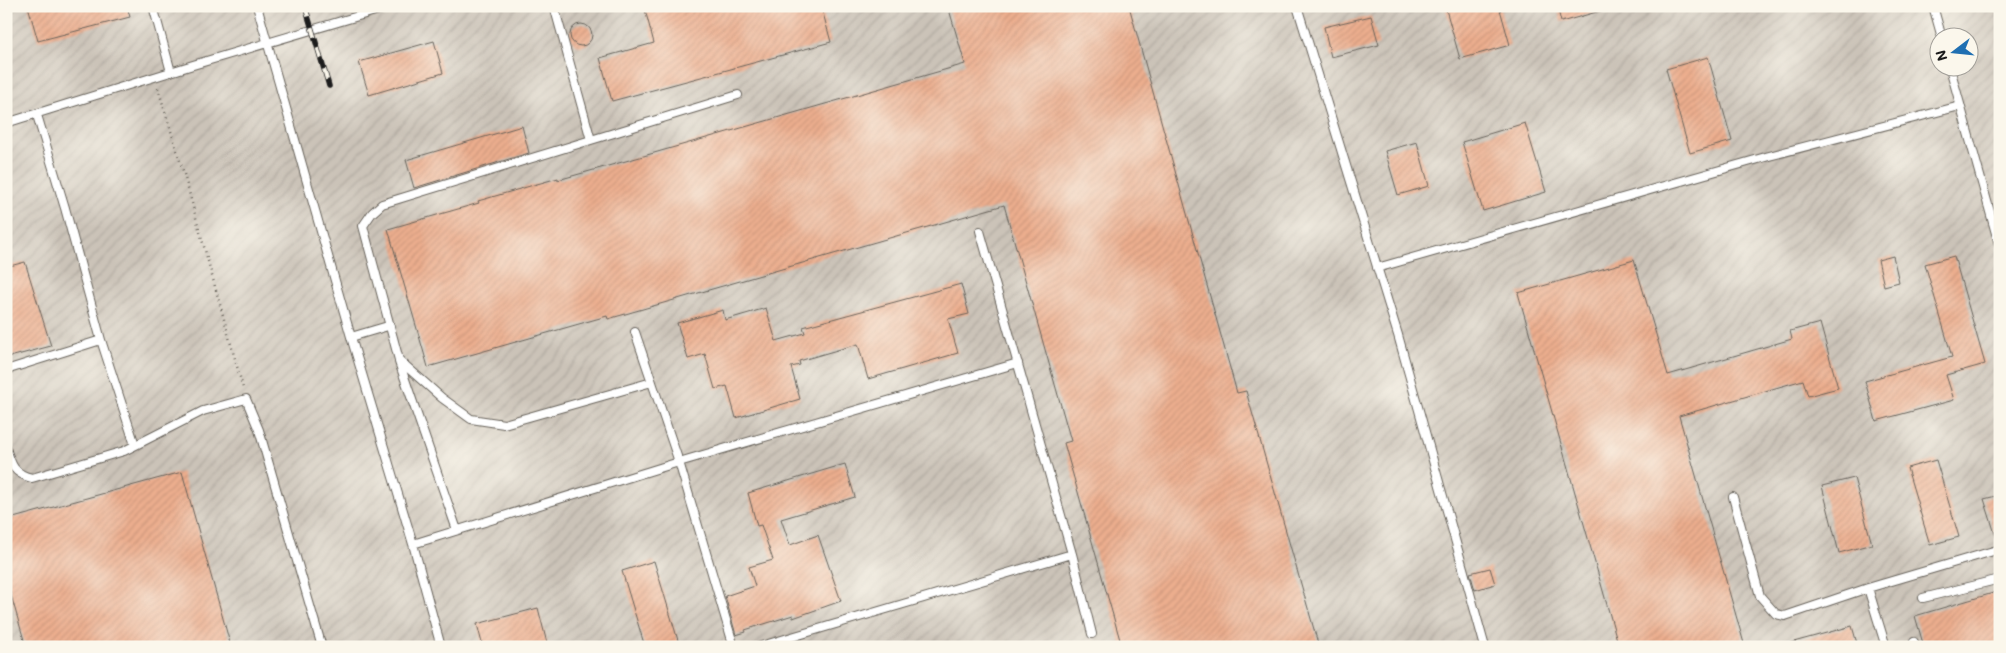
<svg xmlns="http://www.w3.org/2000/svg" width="2006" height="653" font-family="Mali,sans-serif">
	<defs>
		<pattern id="industrial-furrows" width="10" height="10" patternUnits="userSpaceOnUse" patternTransform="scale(1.25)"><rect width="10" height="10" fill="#cbc3b8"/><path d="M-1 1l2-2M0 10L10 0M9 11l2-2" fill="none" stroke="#aea79e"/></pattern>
		<pattern id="building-hatch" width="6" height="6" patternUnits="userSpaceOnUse" patternTransform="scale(1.25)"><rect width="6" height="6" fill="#ecae8e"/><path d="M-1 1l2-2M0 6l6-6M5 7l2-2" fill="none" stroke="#ca957a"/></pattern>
	</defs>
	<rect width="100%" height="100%" fill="#fbf7ec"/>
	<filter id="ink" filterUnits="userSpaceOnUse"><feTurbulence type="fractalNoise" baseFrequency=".02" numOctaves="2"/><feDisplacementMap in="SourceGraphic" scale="10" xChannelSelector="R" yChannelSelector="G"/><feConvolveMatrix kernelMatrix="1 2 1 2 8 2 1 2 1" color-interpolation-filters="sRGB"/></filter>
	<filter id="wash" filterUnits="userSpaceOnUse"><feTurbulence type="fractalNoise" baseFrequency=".0096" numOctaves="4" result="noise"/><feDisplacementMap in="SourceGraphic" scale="20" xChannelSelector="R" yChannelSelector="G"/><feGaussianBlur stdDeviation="1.12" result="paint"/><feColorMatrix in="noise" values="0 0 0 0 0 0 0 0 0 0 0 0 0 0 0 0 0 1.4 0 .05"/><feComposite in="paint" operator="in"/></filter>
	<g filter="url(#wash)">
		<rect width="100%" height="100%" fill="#f6e6cf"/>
		<path fill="url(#industrial-furrows)" fill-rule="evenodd" d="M6,6h1994v641h-1994zM1938,38h30v30h-30z"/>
		<g id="blocks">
			<path fill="url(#building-hatch)" d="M28,6h99l3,11 -92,24z
				M644,6h177l10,36 -219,59 -12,-43 54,-15z
				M948,6h181l108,387 9,-2 73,256h-197l-58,-204 7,-2 -67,-236 -396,114 -1,-3 -179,51 -40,-138 91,-26 -1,-2 80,-23v2l82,-23 325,-93z
				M1445,6h54l11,39 -50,14z
				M1557,6h46l1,4 -43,12z
				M1371,16l8,29 -48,12 -7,-30z
				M570 35a11 11 0 1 1 22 0a11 11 0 1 1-22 0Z
				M434,41l9,32 -74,22 -10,-33z
				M1708,57l24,84 -42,12 -24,-84z
				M1525,123l21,69 -63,19 -21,-69z
				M522,126l7,27 -115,35 -8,-28z
				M1417,142l12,44 -31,9 -13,-44z
				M1893,256l6,26 -15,4 -6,-26z
				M1954,256l31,108 -39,11 8,25 -78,21 -11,-40 87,-24 -27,-93z
				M1634,260l34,115 124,-36 -2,-8 30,-8 18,65 -30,8 -5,-16 -124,36 66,231h-126l-101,-354z
				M25,262l26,84 -45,12v-91z
				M961,284l8,30 -21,5 10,34 -90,26 -10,-35 -59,17 1,4 -9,2 9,32 -64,19 -9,-32 -12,3 -10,-35 -17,5 -11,-36 46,-13 2,10 41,-12 10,33 29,-8 -2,-6z
				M1936,460l23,77 -29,8 -23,-77z
				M845,464l10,33 -74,22 9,26 28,-10 23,66 -48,17v-3l-48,15 1,2 -10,3 -11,-39 30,-10 -6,-19 24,-7 -12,-35 -4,1 -9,-33z
				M182,472l49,175h-205l-20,-69v-58z
				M1854,478l18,66 -33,9 -17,-67z
				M2000,495v44l-3,1 -13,-41z
				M654,561l26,86h-35l-23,-76z
				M1490,568l5,16 -20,6 -5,-17z
				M2000,591v56h-76l-9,-31z
				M538,608l10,39h-65l-6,-23z
				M1852,626l6,21h-67l-1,-4z"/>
		</g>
	</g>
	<g filter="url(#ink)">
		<use href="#blocks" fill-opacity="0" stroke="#68635b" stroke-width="1"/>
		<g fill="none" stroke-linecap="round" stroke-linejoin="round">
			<defs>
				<path id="lane" d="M153,6l18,66
					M257,6l94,331 62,207
					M554,6l37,134 -209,64 -10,9 -9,13 36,134 43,38 29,21 33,5 148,-42
					M1297,6l101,329 87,312
					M1933,6l9,32
					M1950,68l50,180
					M37,115l28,93 36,132
					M6,123l187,-58 199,-59
					M591,140l147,-45
					M980,231l92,323 20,80
					M1377,268l392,-112 191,-50
					M635,332l44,130 55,185
					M351,337l37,-11
					M399,362l58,168
					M6,370l95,-30 34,105
					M6,448c5,17 8,26 26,30l92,-27 79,-40 43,-12 13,31 63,217
					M1733,497l27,99 16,18 9,2 83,-28 132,-39
					M1868,588l18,59
					M1923,598l77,-19
					M1914,642l2,5
					M441,647l-28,-103 266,-82 339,-99
					M758,647l314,-93"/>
			</defs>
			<use href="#lane" stroke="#68635b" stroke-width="10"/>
			<path stroke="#68635b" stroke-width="2.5" stroke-dasharray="1 4" stroke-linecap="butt" d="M158,88l26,86 59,214"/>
			<use href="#lane" stroke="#fff" stroke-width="8"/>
			<defs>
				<path id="rail" d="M305,6l24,80"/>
			</defs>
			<use href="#rail" stroke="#1c1c1c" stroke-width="5.5"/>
			<use href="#rail" stroke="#fbf7ec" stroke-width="4" stroke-dasharray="11" stroke-linecap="butt"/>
		</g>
	</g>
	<rect width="2006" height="653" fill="none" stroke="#fbf7ec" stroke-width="25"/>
	<g transform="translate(1954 52) rotate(254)"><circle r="24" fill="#fbf7ec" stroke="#a29f99"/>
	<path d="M0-4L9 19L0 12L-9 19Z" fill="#1f6fb2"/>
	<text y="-8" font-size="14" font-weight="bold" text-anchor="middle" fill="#1c1c1c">N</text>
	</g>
</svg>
